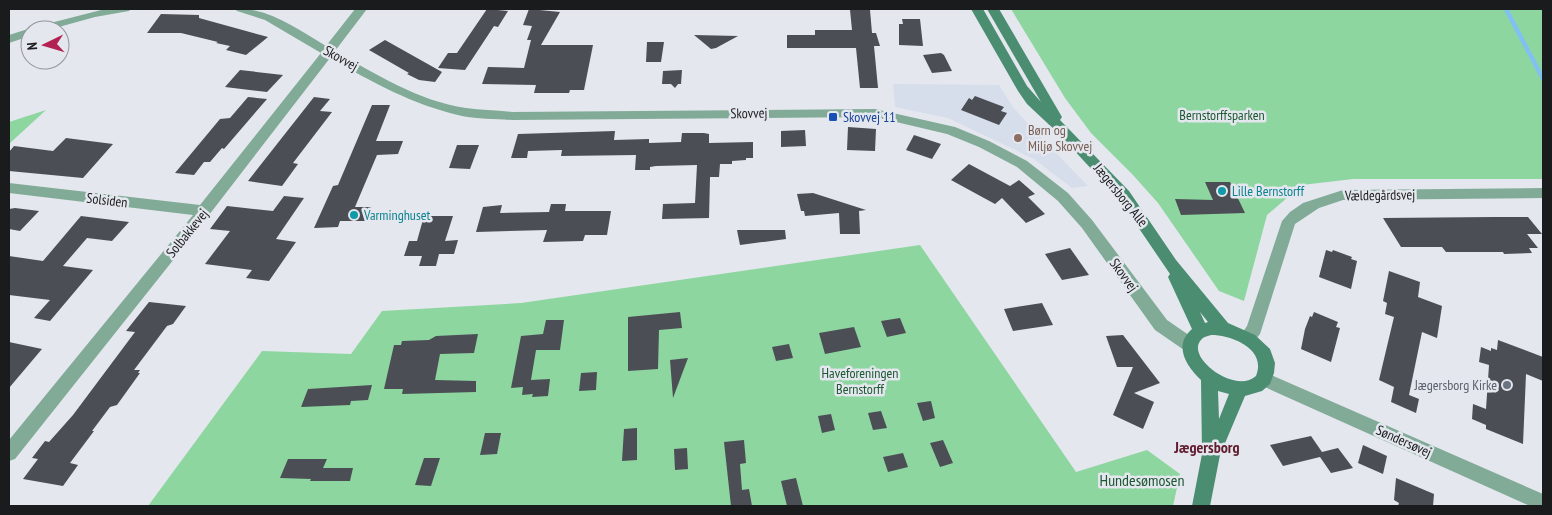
<svg xmlns="http://www.w3.org/2000/svg" width="1552" height="515" font-family="'PT Sans Narrow',sans-serif">
	<rect width="100%" height="100%" fill="#e4e7ee"/>
	<path fill="#d6ddeb" d="M893,84l106,1 14,22 15,17 60,62 -16,2 -38,-29 -86,-41 -53,-11z"/>
	<path fill="#8dd6a0" d="M1011,9h532v170h-190l-51,6 -35,30 -23,86 -25,-10 -61,-88 -25,-28 -42,-42 -26,-35z
		M46,110l-37,34v-22z
		M920,245l156,227 71,-22 33,24 -7,32h-1025l114,-155 89,3 31,-43 139,-8z"/>
	<g fill="none" stroke-linecap="round" stroke-linejoin="round">
		<path stroke="#80c1f2" stroke-width="4.5" d="M1506,9l37,70"/>
	</g>
	<path fill="#4b4e54" d="M487,9l21,2 -10,16 -4,-1 -29,44 -27,-2 10,-15h9z
		M529,9l31,3 -19,33h52l-9,45h-14l-1,3h-35l2,-8 -54,-1 6,-17 36,1 7,-28h-4l5,-14 -9,-1z
		M850,10h20l2,23h4l4,13h-6l4,42h-18l-4,-40h-69v-13h28v-5h37z
		M161,14l38,1v3l69,19 -22,18 -20,-5 4,-4 -14,-3 2,-1 -37,-9h-34z
		M902,19h18l3,27 -24,-1v-21h4z
		M694,35l44,1 -22,12 -5,1z
		M385,40l57,32 -7,10 -16,-2 -12,-6 2,-1 -40,-23z
		M647,42h17l-3,20h-15z
		M941,53l3,2 8,16 -20,2 -9,-18z
		M240,70l43,5 -16,17 -42,-5z
		M682,70l-1,14h-3l-3,4 -4,-4h-9l1,-13z
		M975,96l29,11 -3,4 6,2 -8,12 -38,-15 8,-12 3,2z
		M248,97l19,2 -43,50 -2,-1 -12,14h-6l-10,13 -19,-2 45,-54 10,-1z
		M314,97l16,2 -10,12 12,1 -39,51 5,1 -16,22 -34,-5z
		M372,105h18l-14,36h27l-5,13 -21,1 -22,52h16l-5,14h-26l-2,6 -24,1 19,-42 5,-1z
		M848,127l28,2 -1,22 -28,-1z
		M805,130l1,16 -25,1v-16z
		M615,131l-1,9 35,-1v4l32,-1 1,-9h22l5,1v9l44,-1v16h-7v2l-14,1v3h-12l-1,13h-9l-1,41 -47,1 1,-15 32,-1 2,-38 -41,1 -6,1v3h-15l1,-15 -75,1 1,-6 -34,1 -1,7h-16l7,-24z
		M914,135l27,9 -9,15 -26,-9z
		M66,138l47,6 -30,34 -74,-7v-19l5,-6 39,5z
		M457,145h22l-9,24 -21,-1z
		M969,164l41,22 9,-6 16,14 -7,3 17,17 -19,9 -24,-25 -7,6 -44,-24z
		M1205,182h25l15,31 -64,2 -6,-16 38,1z
		M813,193l53,17 -7,1 1,23h-20l-1,-21 -34,3 -1,-5h-3l-4,-17z
		M284,196l20,2 -28,41 20,3 -27,39 -23,-3 6,-8 -47,-6 25,-33 -20,-2 17,-23 46,5z
		M551,204h15l-1,7h46l-4,24h-22l-2,6 -40,1 4,-12 -71,2 7,-25 19,-2 -2,8 49,-1z
		M15,208l24,3 -19,20 -11,-2v-20z
		M81,216l48,6 -17,19 -25,-3 -24,28 30,4 -43,51 -16,-3 16,-18 -41,-5v-39l34,5z
		M424,216h29l-8,25 13,-1 -4,14h-15l-3,12h-17l3,-10h-18l5,-15h8z
		M1494,217h34l14,17h-15l11,14h-9l3,5 -28,1 -1,-2h-57l-4,-5h-41l-18,-29z
		M737,230h48l1,9 -46,6z
		M1070,248l19,27 -27,5 -17,-26z
		M1326,250l6,2 1,-2 19,7 -1,2 6,2 -6,28 -32,-12z
		M1389,271l31,11 -2,15 24,9 -5,32 -15,-6 -13,63 10,4 -3,14 -25,-11 3,-15 -15,-7 15,-63 -9,-3 2,-11 -4,-2z
		M149,302l37,4 -13,18 -6,2 -33,44h6l-2,3h2l-23,32 -7,2 -18,24h2l-24,32 8,2 -15,21 -40,-7 15,-20 -6,-1 13,-17 4,1 24,-27 62,-83 -9,-1z
		M1042,303l11,22 -40,6 -9,-22z
		M680,312l2,16 -23,2 -1,39 -30,2v-54z
		M1314,312l24,10 -2,5 4,1 -9,34 -30,-13 4,-20 5,-13 2,1z
		M900,318l6,15 -19,4 -6,-16z
		M546,320h18l-4,30h-24l-5,30 19,-1 -2,17 -16,1 1,-3 -11,1 1,-8 -12,1 10,-52 22,-2z
		M854,327l7,20 -36,7 -6,-21z
		M478,334l-4,19 -34,1 -5,26 41,1v11l-74,2 1,-5h-19l10,-44h7l1,-4 27,-1 7,-4z
		M1123,335l37,48 -26,10 20,9 -11,27 -30,-14 20,-48h-16l-11,-31z
		M1498,340l45,17v24l-17,-7 -3,70 -37,-15v-4l-14,-6 1,-15 13,5 3,-44 -10,-3 2,-15 10,4v-3l6,2z
		M9,342l33,7 -33,39z
		M789,344l4,14 -17,3 -4,-14z
		M688,358l-15,40 -3,-38z
		M597,372l-1,18 -17,1 2,-18z
		M372,385l-4,15 -17,1 -1,4 -49,2 7,-18z
		M931,401l4,17 -12,3 -6,-18z
		M881,411l6,17 -14,2 -5,-17z
		M831,414l4,16 -13,3 -4,-17z
		M637,428v32l-15,1 2,-32z
		M485,433h16l-4,21 -17,1z
		M1311,436l11,16 16,-4 15,20 -22,5 -11,-16 -37,9 -13,-21z
		M744,440l2,23 -6,1 2,26 7,-1 3,17h-21l-7,-64z
		M943,440l10,23 -13,4 -10,-24z
		M1363,445l24,11 -4,18 -25,-11z
		M687,448l1,21 -13,1 -1,-21z
		M903,453l5,14 -20,5 -5,-15z
		M424,458h16l-9,28 -16,-1z
		M288,459h39l-4,9h30l-3,13h-40l1,-2 -31,-1z
		M796,478l7,28h-16l-6,-25z
		M1396,478l38,16 -1,12h-35l1,-3 -5,-3z"/>
	<g fill="none" stroke-linecap="round" stroke-linejoin="round">
		<path fill="#81ab97" fill-rule="evenodd" d="M105,9h26l-2,2 -34,6 -47,13h-18v6l-21,7v-8l22,-7z
			M235,9c34,-2 63,21 91,37l29,-37h12l-32,42c41,23 83,50 131,57 15,2 31,2 46,4l363,-3 80,18 34,14 38,20 41,32 24,27 75,100 29,20 2,5 -2,5 -6,2 -6,-2 -29,-20 -73,-102 -24,-27 -41,-34 -38,-20 -32,-13 -72,-17 -363,3c-16,-1 -34,-1 -50,-4 -49,-11 -90,-34 -132,-58l-121,157 -194,244 -6,2v-21l184,-225 -184,-22v-10l191,22 121,-152 -56,-33 -28,-9z
			M1543,188v10l-200,2 -24,8 -24,16 -35,110c-6,7 -9,12 -19,9l-2,-5 8,-12 35,-105 8,-9 13,-9 40,-13z
			M1264,372l279,122v12h-13l-272,-122 -2,-5 2,-5z"/>
		<path fill="#4a8d71" fill-rule="evenodd" d="M971,9h12l44,77 14,16 -54,-93h12l63,108 -2,3 69,71 47,69 52,63 27,12 15,14 5,14 -1,10 -4,11 -8,7 -17,5 -25,59 -10,51h-18l10,-52 -1,-74c-15,-14 -28,-35 -9,-51l-24,-52 2,-3 -51,-75 -60,-65 -32,-30 -9,-13zM1200,312l8,10 -3,1zM1211,335c21,0 56,14 45,41 -21,19 -71,-19 -55,-36 2,-3 7,-4 10,-5zM1218,391l11,3 -10,25z"/>
	</g>
	<rect fill="#1a4fb4" stroke="#e4e7ee" stroke-width="2" x="828" y="112" width="10" height="10" rx="2.5"/>
	<circle fill="#8d6e63" stroke="#e4e7ee" stroke-width="2" cx="1018" cy="138" r="5"/>
	<g fill="#0f9aa8" stroke="#e4e7ee" stroke-width="2">
		<circle cx="1222" cy="191" r="5"/>
		<circle cx="354" cy="215" r="5"/>
	</g>
	<circle fill="#6b7280" stroke="#e4e7ee" stroke-width="2" cx="1507" cy="385" r="5"/>
	<g text-anchor="middle" stroke-width="5" stroke-linejoin="round" paint-order="stroke">
		<g font-size="14" fill="#1a1b1d" stroke="#e4e7ee">
			<text transform="translate(341 58) rotate(29)" y="5">Skovvej</text>
			<text transform="translate(749 113) rotate(-1)" y="5">Skovvej</text>
			<text transform="translate(1121 195) rotate(51)" y="5">Jægersborg Alle</text>
			<text transform="translate(1380 195) rotate(-1)" y="5">Vældegårdsvej</text>
			<text transform="translate(107 200) rotate(7)" y="5">Solsiden</text>
			<text transform="translate(187 233) rotate(-51)" y="5">Solbakkevej</text>
			<text transform="translate(1124 275) rotate(54)" y="5">Skovvej</text>
			<text transform="translate(1404 441) rotate(24)" y="5">Søndersøvej</text>
		</g>
		<g font-size="14" fill="#1b5730" stroke="#e4e7ee">
			<text x="1222" y="120">Bernstorffsparken</text>
			<text x="860" y="378">Haveforeningen<tspan x="860" dy="16">Bernstorff</tspan></text>
		</g>
		<g font-size="14" fill="#164399" stroke="#e4e7ee" text-anchor="start">
			<text x="843" y="122">Skovvej 11</text>
		</g>
		<g font-size="14" fill="#785e54" stroke="#e4e7ee" text-anchor="start">
			<text x="1028" y="135">Børn og<tspan x="1028" dy="16">Miljø Skovvej</tspan></text>
		</g>
		<g font-size="14" fill="#0d838f" stroke="#e4e7ee" text-anchor="start">
			<text x="1232" y="196">Lille Bernstorff</text>
			<text x="364" y="220">Varminghuset</text>
		</g>
		<g font-size="14" fill="#5b616d" stroke="#e4e7ee" text-anchor="end">
			<text x="1497" y="390">Jægersborg Kirke</text>
		</g>
		<g font-size="16" font-weight="bold" fill="#611d2f" stroke="#e4e7ee">
			<text x="1207" y="453">Jægersborg</text>
		</g>
		<g font-size="16" fill="#1b5730" stroke="#e4e7ee">
			<text x="1142" y="486">Hundesømosen</text>
		</g>
	</g>
	<rect width="1552" height="515" fill="none" stroke="#1a1b1d" stroke-width="20"/>
	<g transform="translate(45 45) rotate(265)"><circle r="24" fill="#e4e7ee" stroke="#93959a"/>
	<path d="M0-4L9 19L0 12L-9 19Z" fill="#b12151"/>
	<text y="-8" font-size="14" font-weight="bold" text-anchor="middle" fill="#1a1b1d">N</text>
	</g>
</svg>
